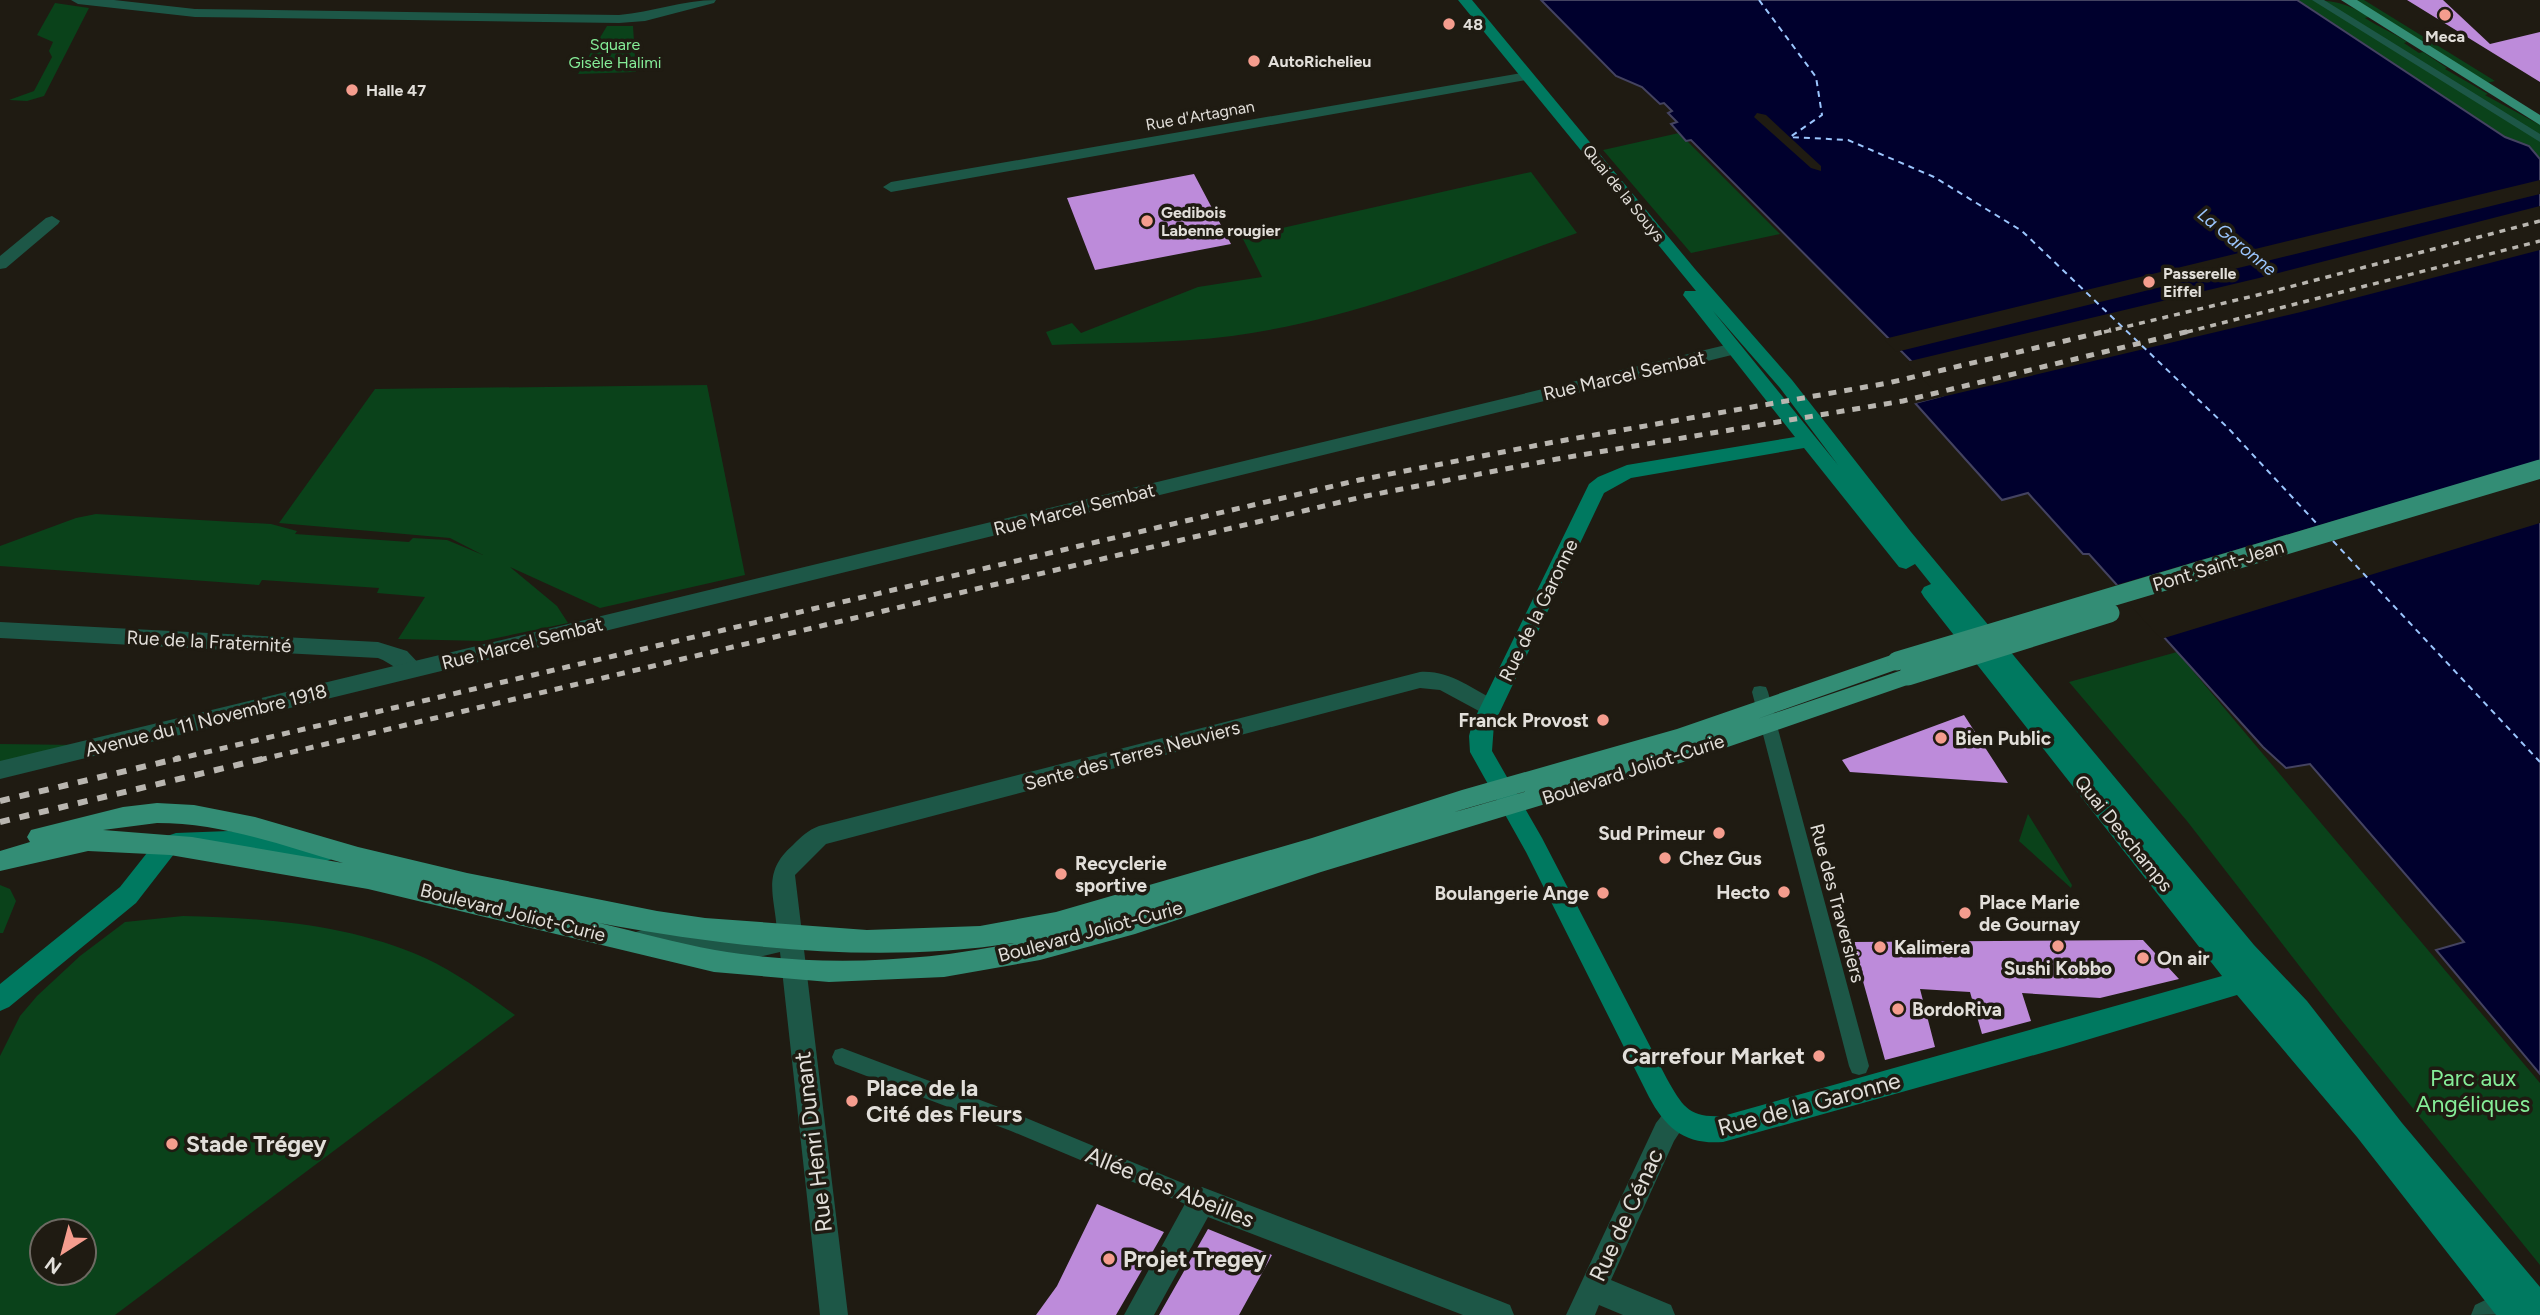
<svg xmlns="http://www.w3.org/2000/svg" width="2540" height="1315" font-family="Figtree,sans-serif">
	<rect width="100%" height="100%" fill="#1f1b12"/>
	<path fill="#0a421a" fill-rule="evenodd" d="M2297,0c32,0 45,0 72,17l-4,1c14,9 27,14 42,24l-3,1 15,10 4,-1 24,16 -2,1 43,25 -3,1 55,30v34l-12,-13 -23,-9z
		M2353,0h11l131,81 -8,2z
		M55,3l34,5 -45,88 -17,5 -18,-1 25,-9 18,-34 -3,-6 4,-9 -16,-7z
		M607,26h26l3,46 -58,2z
		M1679,133l101,101 -89,19 -88,-103z
		M1531,172l46,61c-112,40 -226,87 -345,103 -59,8 -121,6 -180,9l-6,-13 26,-9 9,10 117,-46 64,-10 -20,-40z
		M707,385l38,190 -145,33 -90,-41 47,39 11,17 -86,18 -84,-2 27,-42 -48,-4 2,-5 -117,-8 -3,5 -259,-19v-20l76,-28 20,-4 175,10 26,7 -2,3 114,8 4,-4 34,2 36,15 -33,-17 -171,-15 96,-134z
		M2177,652l363,431v182l-198,-244 -155,-200 -118,-139z
		M0,744l79,1 -79,19z
		M2028,814l44,71 -1,3 -52,-47z
		M0,885l10,4 6,12 -13,32h-3z
		M183,916c82,2 166,8 242,42 32,15 61,36 90,57l-400,300h-115v-259l20,-40 17,-20 43,-40 45,-34zM84,1231v42h-42v-42z"/>
	<path fill="#00002d" stroke="#444361" stroke-width="2" d="M1541,0h756l208,137 24,9 11,13v915l-104,-124 28,-8 -154,-178 -24,4 -23,-21 -174,-193h-6l-55,-61 -26,7 -87,-97 27,-7 -22,-26 -229,-230 -5,1 -15,-17 6,-2 -9,-9 4,-2 -8,-8 -4,1 -18,-17 -26,-11z"/>
	<path fill="#1f1b12" d="M1757,113l9,2 55,51v5l-10,-3 -57,-51z
		M2540,180v14l-644,158 -12,-13z
		M2540,206v44l-239,62 -389,92 2,-4 23,-6 -31,-32 353,-84z
		M2540,460v63l-379,116 -48,-53z"/>
	<g fill="none" stroke-linecap="round" stroke-linejoin="round">
		<path stroke="#9bc5fd" stroke-width="2" stroke-dasharray="6 5" stroke-linecap="butt" d="M1759,0l57,77 6,38 -32,22 58,3 86,37 88,54 206,197 91,98
			M2333,541l207,221"/>
	</g>
	<path fill="#bd8bda" d="M2407,0h36l47,44 50,-12v50z
		M1194,174l37,70 -136,26 -28,-72z
		M1964,715l44,68 -158,-11 -8,-12z
		M2143,940l36,39 -79,19 -78,-5 9,28 -49,13 -12,-42 -50,-3 15,58 -50,13 -33,-118z
		M1097,1204l67,28 -48,83h-80l21,-29z
		M1208,1229l64,26 -33,60h-80z"/>
	<g fill="none" stroke-linecap="round" stroke-linejoin="round">
		<path fill="#1d5747" fill-rule="evenodd" d="M2312,0h12l216,134v8z
			M1760,686l6,1 2,5 101,374 -3,7 -7,2 -7,-2 -3,-7 -97,-374 2,-5z
			M842,1048l170,64 197,82 3,7 -3,7 -7,3 -191,-80 -176,-67 -3,-7 3,-7z"/>
		<path fill="#1d5747" fill-rule="evenodd" d="M1527,72l7,4 -2,3 -641,113 -8,-5 8,-5z
			M52,216l8,5 -2,3 -52,44 -6,1v-13l46,-38z
			M0,622l378,20 29,9 17,18 -4,6c-14,5 -27,-12 -42,-17l-378,-20z
			M1420,672c30,-2 52,17 78,30l3,6 -3,6 -8,3 -50,-27 -20,-2 -594,156 -31,31 53,440h-28l-40,-363 -26,6 -65,-7 -47,1 -9,-3 -3,-8 3,-8c39,-14 85,7 123,2 7,0 14,-3 21,-5 -3,-36 -15,-58 16,-85 8,-8 15,-15 26,-19z
			M1676,1105l9,4 4,9 -15,23 -63,139 60,25 4,10h-52l-24,-10 -4,10h-29l90,-192 11,-14z
			M1202,1187l298,114 10,4 4,10h-51l-255,-98 -54,98h-30l68,-124z
			M2506,1290l10,4 4,10 -4,10 -45,1 4,-10z"/>
		<path fill="#1d5747" fill-rule="evenodd" d="M71,0h43l81,9 424,6c33,-3 64,-15 97,-15l-2,3 -69,18 -26,2 -424,-6 -117,-13z
			M1734,343l6,2 3,4 -3,4 -1740,426v-18z"/>
		<path fill="#007960" fill-rule="evenodd" d="M1458,0h14l223,269 97,111 119,152 343,413 53,56 95,122 138,164v28h-44l-139,-178 -120,-142 -174,52 -340,95c-37,3 -57,-13 -74,-45l-123,-245 -56,-100 -1,-16 3,-12 117,-240 9,-7 29,-12 168,-28 -112,-142 2,-4h11zM1713,311l67,77 58,77zM1804,448l95,119 7,2 9,-5 16,20 -7,3 -3,5 3,5 298,379 -499,140c-34,2 -40,-9 -56,-37l-125,-241 -50,-87 2,-27 110,-231 27,-15z
			M229,831l95,11 8,3 4,7 -4,7 -8,3 -95,-11 -55,3 -38,49 -127,104 -9,4v-27l120,-97 38,-48 18,-6z"/>
		<path fill="#338d75" fill-rule="evenodd" d="M2341,0h16l183,115v10z
			M1897,653l7,2 4,6 -4,6 -147,52 151,-51 8,2 3,6 -3,6 -226,78 -369,112 -186,62 -95,26 -96,17 -115,5 -115,-10 -346,-83 -198,-34 -82,-4 -88,20v-20l30,-9 -3,-5 4,-7 92,-23 34,-4 37,2 61,12 103,30 109,26 190,38 48,7 162,12 113,-4 76,-14 256,-74 150,-48 215,-61zM1569,779l-115,33 8,-2zM157,823c65,0 125,22 186,40l-151,-26 -89,-7zM599,923c135,25 279,41 415,20 -97,20 -201,24 -299,7 -39,-7 -77,-18 -116,-27z"/>
		<path stroke="#b9b6b0" stroke-width="3.5" stroke-dasharray="6 6" stroke-linecap="butt" d="M2104,332l170,-41 266,-70
			M2187,332l353,-91"/>
		<path stroke="#b9b6b0" stroke-width="5" stroke-dasharray="8 8" stroke-linecap="butt" d="M173,760l1186,-280 190,-37 339,-60 223,-53
			M259,760l1107,-264 191,-37 346,-58 291,-71"/>
		<path stroke="#b9b6b0" stroke-width="6" stroke-dasharray="10 10" stroke-linecap="butt" d="M0,801l180,-43
			M0,822l266,-64"/>
		<path stroke="#338d75" stroke-width="19" d="M1897,661l643,-192
			M1908,676l202,-63"/>
	</g>
	<g fill="#f59d8e" stroke="#1f1b12" stroke-width="2.5">
		<circle cx="2445" cy="15" r="7"/>
		<circle cx="1449" cy="24" r="7"/>
		<circle cx="1254" cy="61" r="7"/>
		<circle cx="352" cy="90" r="7"/>
		<circle cx="1147" cy="221" r="7"/>
		<circle cx="2149" cy="282" r="7"/>
		<circle cx="1603" cy="720" r="7"/>
		<circle cx="1941" cy="738" r="7"/>
		<circle cx="1719" cy="833" r="7"/>
		<circle cx="1665" cy="858" r="7"/>
		<circle cx="1061" cy="874" r="7"/>
		<circle cx="1784" cy="892" r="7"/>
		<circle cx="1603" cy="893" r="7"/>
		<circle cx="1965" cy="913" r="7"/>
		<circle cx="2058" cy="946" r="7"/>
		<circle cx="1880" cy="947" r="7"/>
		<circle cx="2143" cy="958" r="7"/>
		<circle cx="1898" cy="1009" r="7"/>
		<circle cx="1819" cy="1056" r="7"/>
		<circle cx="852" cy="1101" r="7"/>
		<circle cx="172" cy="1144" r="7"/>
		<circle cx="1109" cy="1259" r="7"/>
	</g>
	<g text-anchor="middle" stroke-width="7" stroke-linejoin="round" paint-order="stroke">
		<g font-size="16" font-weight="bold" fill="#e2dfda" stroke="#1f1b12" text-anchor="start">
			<text x="1463" y="30">48</text>
			<text x="2445" y="42" text-anchor="middle">Meca</text>
			<text x="1268" y="67">AutoRichelieu</text>
			<text x="366" y="96">Halle 47</text>
			<text x="1161" y="218">Gedibois<tspan x="1161" dy="18">Labenne rougier</tspan></text>
			<text x="2163" y="279">Passerelle<tspan x="2163" dy="18">Eiffel</tspan></text>
		</g>
		<g font-size="16" fill="#85ed98" stroke="#1f1b12">
			<text x="615" y="50">Square<tspan x="615" dy="18">Gisèle Halimi</tspan></text>
		</g>
		<g font-size="16" fill="#e2dfda" stroke="#1f1b12">
			<text transform="translate(1200 115) rotate(-10)" y="6">Rue d'Artagnan</text>
			<text transform="translate(1624 193) rotate(51)" y="6">Quai de la Souys</text>
		</g>
		<g font-size="18" font-style="italic" fill="#9bc5fd" stroke="#1f1b12">
			<text transform="translate(2237 242) rotate(39)" y="6">La Garonne</text>
		</g>
		<g font-size="19" fill="#e2dfda" stroke="#1f1b12">
			<text transform="translate(1624 375) rotate(-13)" y="7">Rue Marcel Sembat</text>
			<text transform="translate(1074 509) rotate(-14)" y="7">Rue Marcel Sembat</text>
			<text transform="translate(2218 565) rotate(-17)" y="7">Pont Saint-Jean</text>
			<text transform="translate(1538 610) rotate(-64)" y="7">Rue de la Garonne</text>
			<text transform="translate(209 641) rotate(3)" y="7">Rue de la Fraternité</text>
			<text transform="translate(522 643) rotate(-14)" y="7">Rue Marcel Sembat</text>
			<text transform="translate(206 720) rotate(-14)" y="7">Avenue du 11 Novembre 1918</text>
			<text transform="translate(1132 755) rotate(-15)" y="7">Sente des Terres Neuviers</text>
			<text transform="translate(1633 769) rotate(-18)" y="7">Boulevard Joliot-Curie</text>
			<text transform="translate(2124 833) rotate(51)" y="7">Quai Deschamps</text>
			<text transform="translate(1838 903) rotate(75)" y="7">Rue des Traversiers</text>
			<text transform="translate(513 912) rotate(14)" y="7">Boulevard Joliot-Curie</text>
			<text transform="translate(1090 931) rotate(-15)" y="7">Boulevard Joliot-Curie</text>
		</g>
		<g font-size="19" font-weight="bold" fill="#e2dfda" stroke="#1f1b12" text-anchor="start">
			<text x="1589" y="727" text-anchor="end">Franck Provost</text>
			<text x="1955" y="745">Bien Public</text>
			<text x="1705" y="840" text-anchor="end">Sud Primeur</text>
			<text x="1679" y="865">Chez Gus</text>
			<text x="1075" y="870">Recyclerie<tspan x="1075" dy="22">sportive</tspan></text>
			<text x="1770" y="899" text-anchor="end">Hecto</text>
			<text x="1589" y="900" text-anchor="end">Boulangerie Ange</text>
			<text x="1979" y="909">Place Marie<tspan x="1979" dy="22">de Gournay</tspan></text>
			<text x="1894" y="954">Kalimera</text>
			<text x="2157" y="965">On air</text>
			<text x="2058" y="975" text-anchor="middle">Sushi Kobbo</text>
			<text x="1912" y="1016">BordoRiva</text>
		</g>
		<g font-size="23" font-weight="bold" fill="#e2dfda" stroke="#1f1b12" text-anchor="start">
			<text x="1805" y="1064" text-anchor="end">Carrefour Market</text>
			<text x="866" y="1096">Place de la<tspan x="866" dy="26">Cité des Fleurs</tspan></text>
			<text x="186" y="1152">Stade Trégey</text>
			<text x="1123" y="1267">Projet Tregey</text>
		</g>
		<g font-size="23" fill="#85ed98" stroke="#1f1b12">
			<text x="2473" y="1086">Parc aux<tspan x="2473" dy="26">Angéliques</tspan></text>
		</g>
		<g font-size="23" fill="#e2dfda" stroke="#1f1b12">
			<text transform="translate(1809 1104) rotate(-15)" y="8">Rue de la Garonne</text>
			<text transform="translate(813 1142) rotate(-97)" y="8">Rue Henri Dunant</text>
			<text transform="translate(1170 1187) rotate(22)" y="8">Allée des Abeilles</text>
			<text transform="translate(1626 1215) rotate(-65)" y="8">Rue de Cénac</text>
		</g>
	</g>
	<g transform="translate(63 1252) rotate(216)"><circle r="33" fill="#1f1b12" stroke="#6d6962" stroke-width="2"/>
	<path d="M0-5L12 26L0 18L-12 26Z" fill="#f59d8e"/>
	<text y="-10" font-size="19" font-weight="bold" text-anchor="middle" fill="#e2dfda">N</text>
	</g>
</svg>
